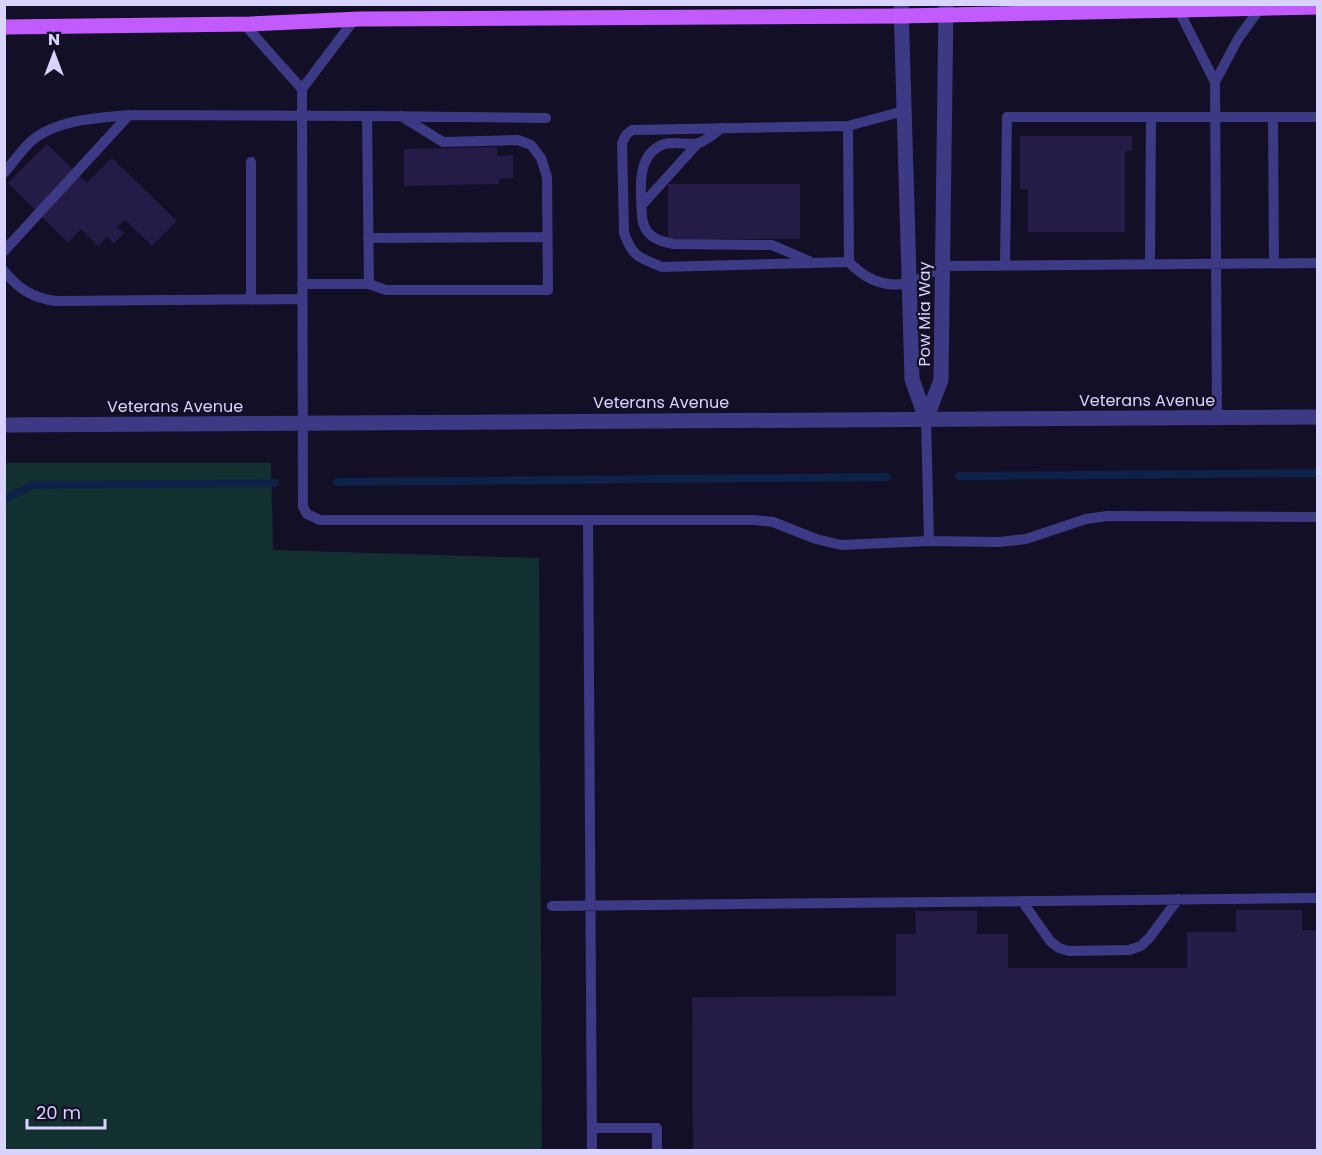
<svg xmlns="http://www.w3.org/2000/svg" width="1322" height="1155" font-family="Poppins,sans-serif">
	<rect width="100%" height="100%" fill="#130f26"/>
	<path fill="#12302f" d="M5,463h266l2,87 266,8 3,592h-537z"/>
	<g fill="none" stroke-linecap="round" stroke-linejoin="round">
		<path stroke="#0c2248" stroke-width="8" d="M959,476l359,-3
			M337,482l550,-5
			M4,499l29,-14 242,-2"/>
	</g>
	<path fill="#241b47" d="M1020,136h112v15h-7v81h-97v-43h-8z
		M47,144l40,39 25,-25 65,63 -25,25 -27,-26 -8,7 7,6 -10,11 -7,-7 -9,9 -17,-17 -13,14 -60,-60z
		M497,147v9l16,-1v23l-14,1v5l-95,2v-37z
		M668,184h132v55h-132z
		M1236,910h66v20h16v220h-625l-1,-153 204,-1v-62h20l-1,-23h62v23h31v34h179v-36h49z"/>
	<g fill="none" stroke-linecap="round" stroke-linejoin="round">
		<path stroke="#3d3a85" stroke-width="10" d="M1178,9l37,73 23,-43 22,-31
			M354,20l-52,69 1,418 4,7 13,6h434l19,2 43,17 25,6 88,-4 70,1 27,-3 60,-20 21,-3 211,1
			M244,24l58,65
			M1215,82l2,335
			M367,116l179,2
			M1273,117l1,146
			M848,126l1,136c16,17 36,26 59,21 12,-2 24,-12 34,-17l376,-3
			M722,128c-7,5 -15,12 -23,15 -12,3 -26,-3 -37,2 -27,11 -21,49 -20,71 1,19 15,25 31,28l99,1 37,16
			M251,162v138
			M4,173c10,-11 19,-26 31,-35 26,-19 62,-20 94,-23l238,1 2,168h-67
			M642,205l56,-62
			M368,238l179,-1
			M4,251l125,-136
			M849,262l-187,5c-23,-10 -29,-9 -38,-34l-2,-90 4,-8 6,-5 216,-4 56,-15
			M1150,264l1,-147
			M1005,265l2,-148h311
			M4,271c15,18 28,27 52,30l246,-2
			M369,284l17,6h162l-1,-113 -6,-19 -10,-13 -13,-5 -75,2 -42,-26
			M926,419l3,122
			M588,520l4,630
			M1022,901l28,40 9,7 10,3 60,-1 12,-4 9,-9 28,-38
			M552,906l766,-8
			M592,1128h65v22"/>
		<path stroke="#3d3a85" stroke-width="15" d="M901,4l11,375 14,40
			M926,419l15,-39 5,-376
			M4,425l1314,-8"/>
		<path stroke="#c25bff" stroke-width="15" d="M4,27l246,-3 110,-5 541,-3 417,-9"/>
	</g>
	<g text-anchor="middle" stroke-width="4.5" stroke-linejoin="round" paint-order="stroke">
		<g font-size="16" fill="#d9d4ff" stroke="#130f26">
			<text transform="translate(924 314) rotate(-90)" y="6">Pow Mia Way</text>
			<text x="1147" y="406">Veterans Avenue</text>
			<text x="661" y="408">Veterans Avenue</text>
			<text x="175" y="412">Veterans Avenue</text>
		</g>
	</g>
	<rect width="1322" height="1155" fill="none" stroke="#d9d4ff" stroke-width="12"/>
	<g transform="translate(54 54)" stroke="#130f26" stroke-width="4.5" paint-order="stroke">
	<path d="M0-4.5L10 22L0 15L-10 22Z" fill="#d9d4ff"/>
	<text y="-9" font-size="16" font-weight="bold" text-anchor="middle" fill="#d9d4ff">N</text>
	</g>
	<path d="M27 1119v9h78v-9" fill="none" stroke="#d9d4ff" stroke-width="3"/>
	<text x="36" y="1119" font-size="18" fill="#d9d4ff" stroke="#130f26" stroke-width="4.5" paint-order="stroke">20 m</text>
</svg>
